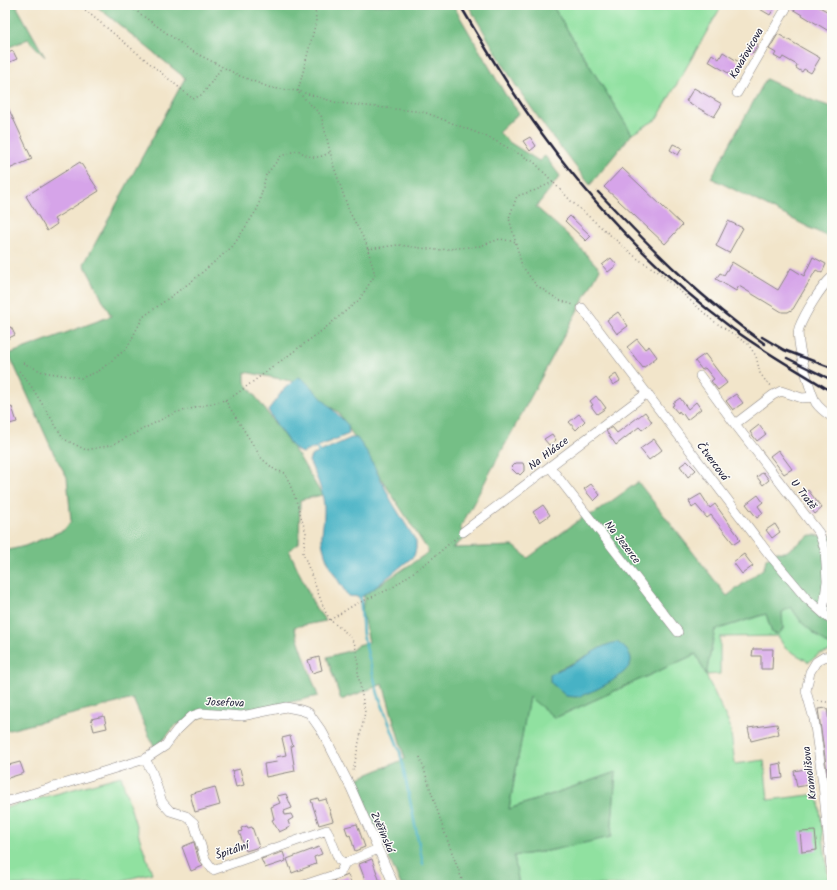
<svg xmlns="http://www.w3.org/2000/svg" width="837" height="890" font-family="Kalam,sans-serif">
	<rect width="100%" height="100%" fill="#fdfcf7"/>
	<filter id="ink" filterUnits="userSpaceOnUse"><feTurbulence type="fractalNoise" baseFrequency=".025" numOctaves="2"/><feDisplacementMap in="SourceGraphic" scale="8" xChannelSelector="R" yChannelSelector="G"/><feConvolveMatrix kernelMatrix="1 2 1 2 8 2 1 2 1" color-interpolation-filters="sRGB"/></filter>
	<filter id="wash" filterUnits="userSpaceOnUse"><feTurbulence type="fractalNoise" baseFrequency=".012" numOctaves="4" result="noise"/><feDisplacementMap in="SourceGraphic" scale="16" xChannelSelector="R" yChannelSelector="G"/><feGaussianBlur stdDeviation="0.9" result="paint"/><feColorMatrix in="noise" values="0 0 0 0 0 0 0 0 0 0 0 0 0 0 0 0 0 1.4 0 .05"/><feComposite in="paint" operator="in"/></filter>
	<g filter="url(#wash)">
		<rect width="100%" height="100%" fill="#f2e5ca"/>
		<path fill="#90e1a0" stroke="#59826e" d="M552,5h170l-65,114 -25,15z
			M791,607l11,16 30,25v3l-13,3 -10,8 -24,-14 -7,-12 -58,1v37l-14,1 24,51 5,38 29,-4 4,40 50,-6 11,91h-310l-5,-29 39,-6 58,-14 5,-64 -107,37 20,-113 26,22 141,-64 10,20 9,-44 51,-16 6,19 11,-4 -1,-17z
			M121,776l19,63 12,34 -48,12h-99v-77z"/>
		<path fill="#74bf86" stroke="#4b7060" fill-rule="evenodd" d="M5,5h14l-2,2 28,50 -17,-18 -23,10z
			M95,5h358l52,89 14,19 -20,19 10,10 30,19 6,-5 15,20 -24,31 32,28 32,34 -140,259 3,4 5,4 -16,12 62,-2 14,12 55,-41 12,-4 43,-31 89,114 37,-28 2,-9 10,-7h10l24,-17 22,1v112l-30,-25 -11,-16 -9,5 1,17 -4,5 -7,-1 -6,-19 -51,16 -9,45 -10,-21 -141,64 -26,-21 -20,112 107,-37 -5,65 -58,13 -39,6 5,29h-118l-47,-105 51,-21 -22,-75 -42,16 -14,-43 25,-7 6,-5 11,-3 -7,-30 2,-17 65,-43 -91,-140 -47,-31 -46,-9v10l55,76 22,37 -22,5 -1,43 -10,7 26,57 11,14 -32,6 24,69 -75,17 -23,-2 -44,14 -12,14 -10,8 -21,-48 -128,32v-180l20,-5 39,-16 7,-9 -4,-44 -13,-23 -45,-100 102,-38 -27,-52 101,-186zM588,655l25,25 -56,-10 14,-6z
			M468,5h84l80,129 -42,51 -43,-55 -31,-44z
			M766,79l48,22 18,6v132l-121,-61z"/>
		<path fill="#47b2c5" stroke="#346a80" d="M298,377l5,2 45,46 1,9 -47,19c-10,-2 -28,-32 -34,-43l16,-21z
			M351,438h6l10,14 25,50 24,39v8l-2,7 -42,34 -11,7 -13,-1c-10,-16 -21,-31 -25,-49 -3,-12 1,-22 1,-34 1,-18 -7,-36 -15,-52l2,-5z
			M617,642c6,4 15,11 14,19 -1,14 -43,34 -55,36 -3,0 -7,-1 -10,-1l-16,-14v-7c7,-5 14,-7 22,-11 15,-7 28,-19 45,-22z"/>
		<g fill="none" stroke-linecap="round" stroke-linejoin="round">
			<path stroke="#47b2c5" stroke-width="2.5" d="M317,448l3,7
				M360,594l3,41 15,59 22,58 23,112"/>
		</g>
		<g id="blocks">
			<path fill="#d6a4e9" d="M753,5h23l-6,10z
				M794,5h22l16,9v19l-40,-24z
				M778,34l42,24 -9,15 -7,-4 -2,3 -6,-4 1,-3 -14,-8 -2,3 -7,-4 2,-3 -7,-4z
				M751,41l7,3 -5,9 -7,-4z
				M13,51l4,8 -12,5v-10z
				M723,52l19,12 -7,13 -27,-16 4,-7 7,5z
				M694,88l28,16 -8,13 -28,-16z
				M5,101l27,58 -23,10 -4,-9z
				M530,137l6,9 -6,5 -7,-10z
				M673,144l9,4 -4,7 -8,-5z
				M80,162l19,29 -45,28 3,5 -10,7 -21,-35z
				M622,168l60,57 -17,19 -61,-57z
				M570,216l21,20 -5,5 -21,-20z
				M728,221l15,7 -14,25 -13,-7z
				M813,257l13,7 -4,9 -6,-3 -23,39 -5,3h-6l-43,-26 -3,5 -20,-12 4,-6 4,2 8,-13 46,28 13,-22 13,8z
				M611,258l6,7 -9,7 -6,-7z
				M618,312l10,14 -11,8 -10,-14z
				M11,327l4,8 -10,5v-11z
				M637,339l8,10 4,-3 8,11 -14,11 -16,-21z
				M705,354l22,29 -9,7 -7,-9 3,-2 -9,-11 -3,2 -7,-9z
				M616,374l4,7 -7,4 -4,-6z
				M736,394l7,9 -10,7 -7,-9z
				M596,396l3,4h1l6,8 -9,6 -6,-8 2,-1 -3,-4z
				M680,398l8,11 8,-7 5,7 -14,11 -4,-6 -1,1 -3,-4 -1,2 -6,-7 2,-1 -1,-2z
				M12,407l5,15 -12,3v-15z
				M645,412l7,10 -10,8 -3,-3 -23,18 -10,-14 6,-4 5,6z
				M579,414l6,7 -9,9 -7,-8z
				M759,425l7,9 -9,7 -7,-9z
				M552,434l4,6 -7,5 -5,-6z
				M654,439l8,11 -13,10 -9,-11z
				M778,450l14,19 -8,5 -14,-18z
				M687,461l9,9 -8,7 -8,-11z
				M516,463h7l1,3v5l-4,4 -2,-2 -1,1 -6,-6z
				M763,472l6,8 -6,5 -6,-8z
				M591,484l9,11 -6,6 -10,-12z
				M808,490l14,18 -7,6 -14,-18z
				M701,494l9,14 5,-4 24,33 -1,1 2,2 -6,4 -23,-29 -4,3 -11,-13 -4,3 -3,-7z
				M758,495l5,7 -5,4 5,7 -6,5 -11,-14z
				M543,505l7,10 -10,7 -7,-10z
				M775,524l5,8 -8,6 -6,-8z
				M744,554l9,12 -11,8 -9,-12z
				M753,649h20l-1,20h-11v-13h-9z
				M319,657l3,13 -10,3 -4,-13z
				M827,708l5,34v36h-4l-10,-69z
				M104,716l3,12 -13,3 -3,-12z
				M777,724l2,10 -28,7 -3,-13z
				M290,736l3,10h-2l4,25 -29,6 -2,-13 13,-2 -1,-5 10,-2 -4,-17z
				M20,762l4,11 -19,6v-13z
				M781,763l2,15 -10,1 -1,-14z
				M811,768l3,16 -17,3 -3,-16z
				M240,769l4,16 -8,2 -4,-16z
				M215,787l5,18 -25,7 -5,-18z
				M286,794l6,14 -8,3 1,4 6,-1 2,4 -5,3 2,6 -11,5 -7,-12 2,-1 -3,-12 9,-4 -3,-7z
				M318,798l1,3 7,-2 7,22 -14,4 -8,-25z
				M357,824l8,23 -10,4 -5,-16 -2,1 -3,-9z
				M247,826l1,2 4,-1 7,20 -13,4 -7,-19 3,-1 -1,-3z
				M815,831l2,19 -15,2 -2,-20z
				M194,842l5,19 4,5 -12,5 -9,-24z
				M319,847l3,7 -8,3 2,7 -24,9 -5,-14z
				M283,852l3,9 -21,7 -4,-9z
				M372,859l9,26h-14l-8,-21z
				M348,875l4,10h-17l-1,-4z"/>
		</g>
	</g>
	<g filter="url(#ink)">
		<use href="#blocks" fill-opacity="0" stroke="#8a8482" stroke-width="1"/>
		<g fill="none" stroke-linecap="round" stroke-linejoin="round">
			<defs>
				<path id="minor" d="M737,93l51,-88
					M832,277c-12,11 -27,36 -33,51 -4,12 11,63 17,75 4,6 10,10 16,14
					M582,308l186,245 38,45 26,23
					M700,376l35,48 84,109 6,17 2,31 -4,32
					M735,424l38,-29 8,-4 21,7 11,-1
					M550,467l128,165
					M463,532l184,-139
					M832,656l-8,1 -8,5 -6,10 -4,19 8,28 9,65 9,94
					M145,759l7,13 10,30 8,9 16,5 8,7 11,36 8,11 114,-40 12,30 6,3
					M5,802l140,-43 20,-13 12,-16 15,-14 9,-3 41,3 44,-9 15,3 8,3 14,20 28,55 43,97
					M304,885l36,-12 5,-10 33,-14"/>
			</defs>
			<use href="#minor" stroke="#8a8482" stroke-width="10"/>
			<path stroke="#8a8482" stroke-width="1.5" stroke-dasharray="1 3" stroke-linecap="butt" d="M79,5l114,94 10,-5 19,-27
				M128,5l62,45 50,26 31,12 27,3 40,12 86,9 66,26 44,24 38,40 66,57 22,14 52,47 36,24 8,12 4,17 7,10 5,3
				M298,91l18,-69 -1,-17
				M553,182l-17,8 -19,6 -8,22 13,48 14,19 23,15 15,5
				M368,249l30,-4 39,5 43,-4 20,-7 16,3
				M23,363l20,9 38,6 18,-7 28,-23 16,-31 49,-36 41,-35 25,-38 8,-33 15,-19 17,-6c11,8 20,10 32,2
				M19,371l12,15 33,53 22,11 26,-5 62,-32 51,-13 10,-5 89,-66 35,-29 16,-25 -9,-32 -17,-32 -15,-44 -13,-52 -23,-23
				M225,400l37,59 13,11 10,3 10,24 11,36 -3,20 22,58 5,9 19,15 6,10 3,14v15l7,38 -12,60
				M330,620l24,-15 38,-17 42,-31 23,-20
				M818,701l9,1 5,5
				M420,757l24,74 20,54"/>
			<use href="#minor" stroke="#fff" stroke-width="9"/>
			<path stroke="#22223b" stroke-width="2.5" d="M460,5c26,44 52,88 83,130 53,73 117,140 190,194 31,23 66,42 99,63
				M598,192c54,57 103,107 167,152
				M762,337l22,13 48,18
				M787,358l45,22"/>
		</g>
	</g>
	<g text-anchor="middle" stroke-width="3" stroke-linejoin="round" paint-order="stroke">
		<g font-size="11" fill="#22223b" stroke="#fdfcf7">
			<text transform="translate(746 53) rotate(-60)" y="4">Kovařovicova</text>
			<text transform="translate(548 453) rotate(-37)" y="4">Na Hlásce</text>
			<text transform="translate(713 461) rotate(53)" y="4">Čtvercová</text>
			<text transform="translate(804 494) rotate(52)" y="4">U Tratě</text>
			<text transform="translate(623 542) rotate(52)" y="4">Na Jezerce</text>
			<text transform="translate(225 702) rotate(2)" y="4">Josefova</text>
			<text transform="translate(809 773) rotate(-97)" y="4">Kramolišova</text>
			<text transform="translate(383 832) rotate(66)" y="4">Zvěřinská</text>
			<text transform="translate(232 850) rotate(-19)" y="4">Špitální</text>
		</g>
	</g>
	<rect width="837" height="890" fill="none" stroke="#fdfcf7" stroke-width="20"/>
</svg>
